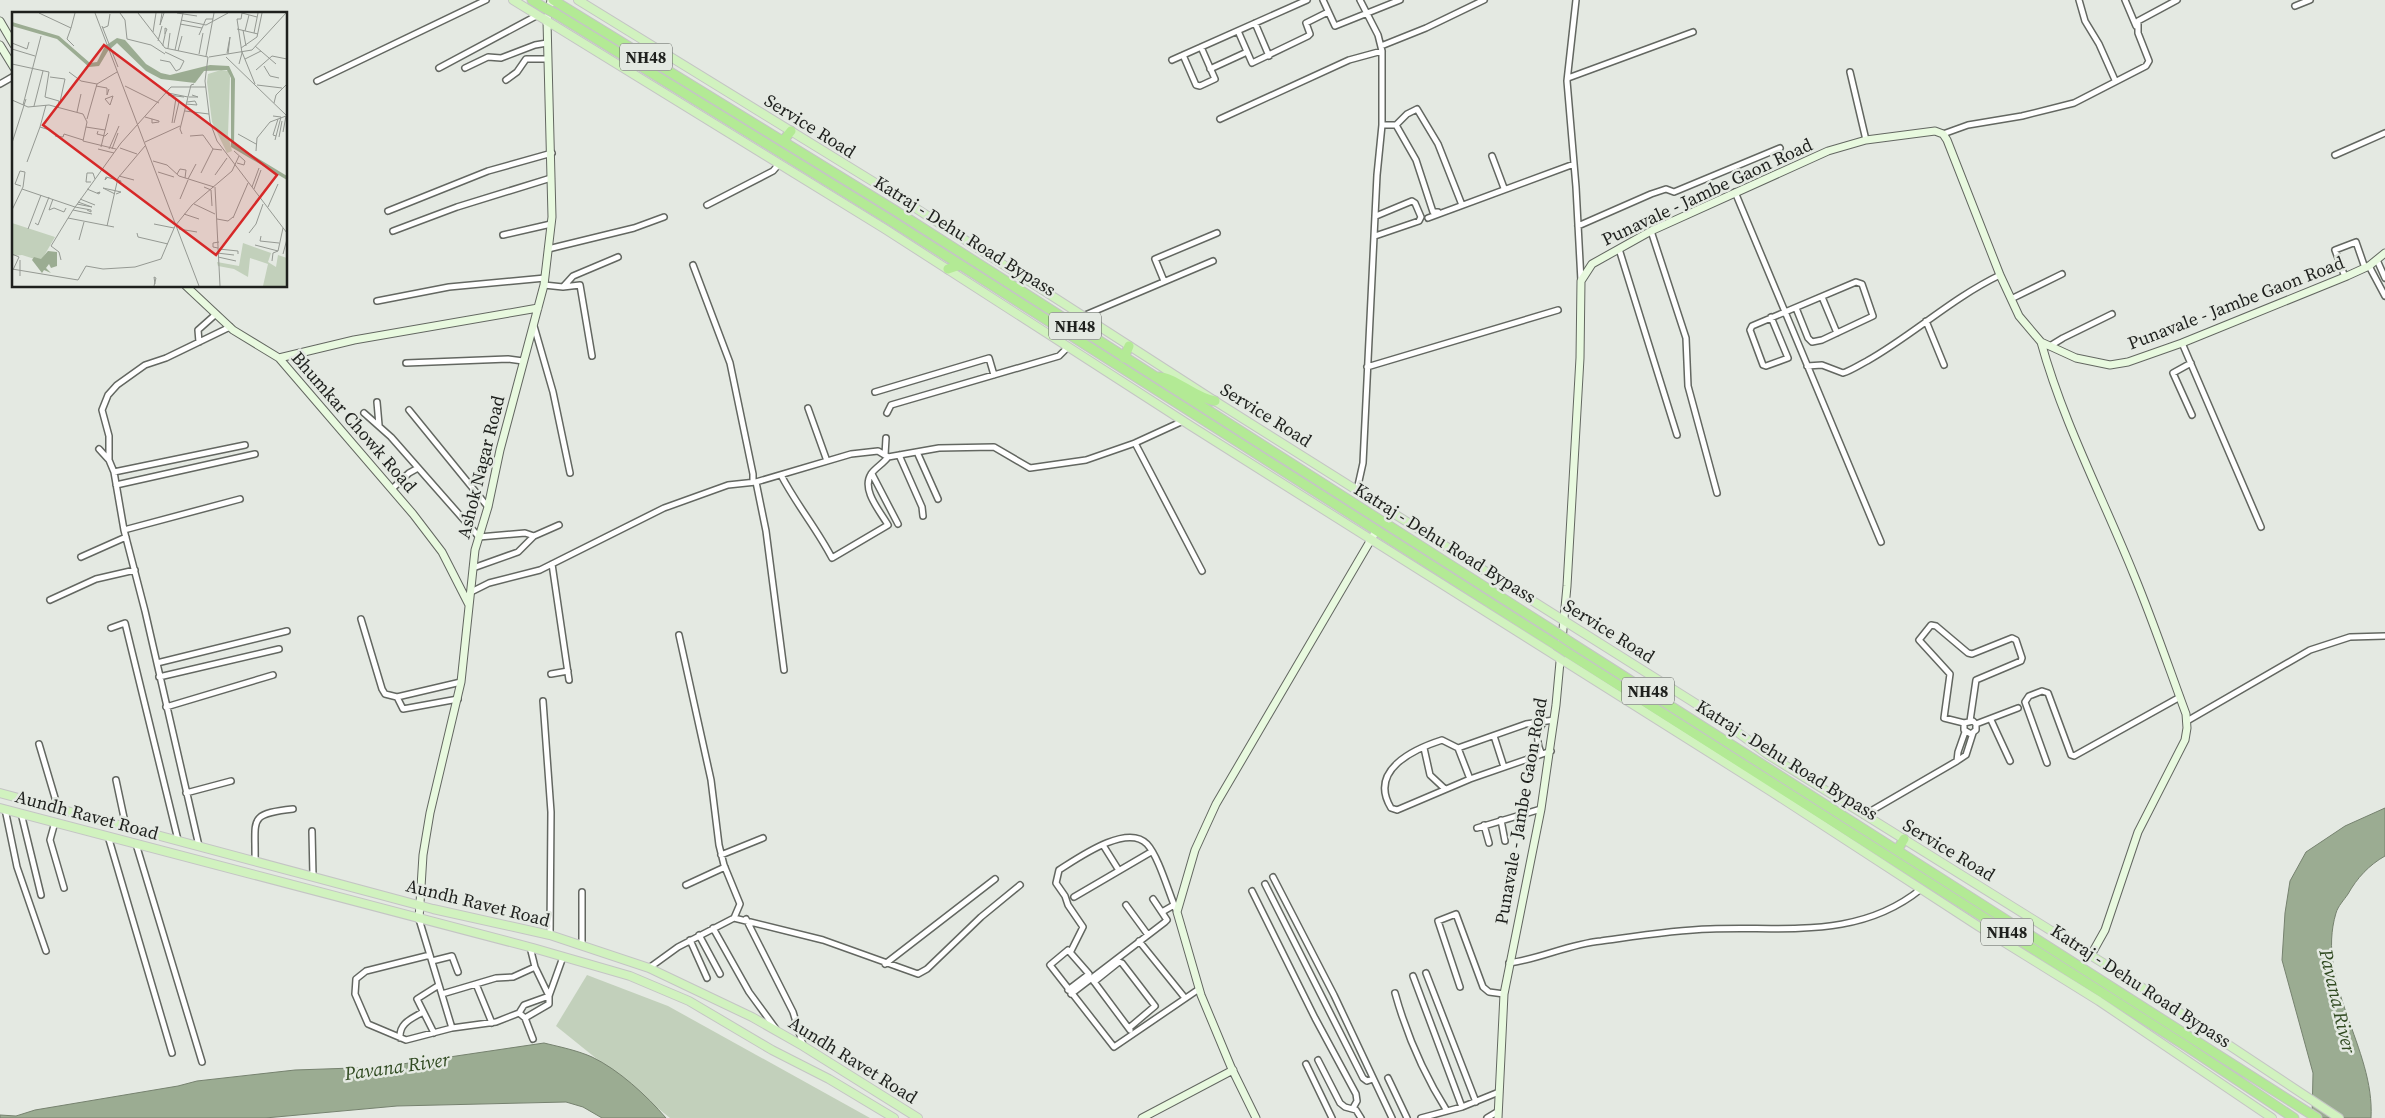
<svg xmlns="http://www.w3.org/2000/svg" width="2385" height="1118" font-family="'Source Serif 4',serif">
	<rect width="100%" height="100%" fill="#e4e9e2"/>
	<path fill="#c2d0bb" d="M587,975l81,31 202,112h-200l-114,-92z"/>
	<path fill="#9bac92" stroke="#76826f" d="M2385,808v48c-16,9 -28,22 -37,38 -4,6 -10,12 -12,19 -21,70 39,135 35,205h-59l1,-45 -31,-113 3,-47 5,-32 16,-29 39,-26z
		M544,1043c16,4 32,7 48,14 27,13 54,38 74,61h-64l-19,-11 -17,-5 -169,4 -132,12h-265v-3l16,1 19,-6 143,-24 19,-5 98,-11 87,-3z"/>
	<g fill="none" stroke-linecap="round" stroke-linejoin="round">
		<defs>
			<path id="street" d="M1323,0l12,26 65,-26
				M1576,0l-9,81 9,106 5,94
				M2079,0l6,21 14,23 16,36
				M2125,0l11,26
				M2295,6l15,-6
				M1255,23l14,33
				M1238,31l14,32 56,-27 2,-2 -4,-11 22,-11
				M1381,46l45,-18 58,-28
				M1183,55l13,30 4,1 15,-7 -14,-32
				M1172,60l135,-60
				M439,68l99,-53
				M465,68l23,-11 13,1 34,-13 12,-2
				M1210,69l37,-17
				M1850,72l16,68
				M1568,78l125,-46
				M506,80l11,-8 9,-13h22
				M317,81l169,-81
				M0,84l14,-8
				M1220,119l129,-59 33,-9
				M1382,125h14l20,35 17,52h5
				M1396,125l11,-11 10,-5 21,35 24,61
				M1943,134l25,-9 54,-9 52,-13 72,-37 3,-5 -11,-28v-12l39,-21
				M2335,155l50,-22
				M1492,156l12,32
				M1735,192l146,350
				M707,205l66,-34 6,-7
				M388,211l100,-40 64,-18
				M1428,218l146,-54
				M1578,226l73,-32 15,-5 8,3 106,-44
				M393,231l64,-24 94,-29
				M1651,231l35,107 2,48 29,107
				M503,235l48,-11
				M1375,236l44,-15 2,-4 -6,-14 -3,-2 -36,15
				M548,249l86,-21 30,-11
				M1619,249l58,186
				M2377,260l8,18
				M693,265l37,98 23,111v8
				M2369,266l16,30
				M2345,277l-10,-27 21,-8 9,26
				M1164,281l-9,-22 62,-26
				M544,285l19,2 10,-11 45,-19
				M563,287l17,-2 12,71
				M1822,297l15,36
				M2011,299l51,-25
				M377,301l72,-14 96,-9
				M1083,316l130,-55
				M1771,317l17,41 -22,8 -3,-1 -13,-35 2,-4 104,-44 6,2 11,32 -51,24 -10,2 -4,-4 -12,-30
				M1926,321l18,44
				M534,326l19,66 17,81
				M199,342l-1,-12 18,-16
				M2182,343l79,184
				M2050,346l13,-8 49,-24
				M406,363l102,-4 15,2
				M2191,363l-18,10 19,42
				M1807,366l15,-1 21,8c9,-3 16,-8 24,-12 46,-26 85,-63 133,-86
				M1367,367l191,-57
				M875,392l114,-34 5,17
				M377,402l2,23
				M808,408l19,53
				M409,410l79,97
				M364,413l27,24 88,100 46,-4 9,3 25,-11
				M887,413l4,-8 168,-49 9,-9
				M1135,443l67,128
				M99,449l10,11 5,12 10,58 21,81 54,235
				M917,452l21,47
				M885,455l1,-17
				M899,455l23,52 1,9
				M109,459v-23l-7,-26 6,-15 9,-10 28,-20 21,-7 64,-31
				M114,472l131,-27
				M872,474l26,50
				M781,475c15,29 36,54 51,83l56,-33c-8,-14 -27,-35 -17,-51 4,-6 13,-11 17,-17
				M756,482l10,49 18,139
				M116,485l139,-31
				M392,489l17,-16 9,-5
				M1357,490l6,-27 14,-288 5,-50v-74l-4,-16 -18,-35
				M124,530l116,-31
				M81,557l45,-20
				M552,564l17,116
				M473,568l45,-16 16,-16
				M471,592l18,-9 51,-13 124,-62 64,-23 28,-3 95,-28 27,-3 10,6 51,-9 55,-1 36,21 56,-8 49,-17 48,-22
				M50,600l46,-21 39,-9
				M361,619l21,70 3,5 12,3 64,-15
				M111,628l14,-5 53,217
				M679,635l32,145 8,65 5,20 16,39 -6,14
				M157,663l130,-32
				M551,674l17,-3
				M159,677l120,-28
				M397,697l6,12 55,-10
				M543,701l8,111 -1,123
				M166,707l107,-32
				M1991,720l19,41
				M2187,721l123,-71 40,-13 35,-1
				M1964,723v7l7,4 5,-4v-6l-3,-3 -9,2 -20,-5 6,-44 -31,-34 12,-15 5,1 32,27 4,1 40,-16 4,2 6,18 -1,3 -45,19 -6,41
				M1976,724l42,-16
				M1965,732l-7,20 -1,9 9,-6 7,-22
				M1494,736l10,31
				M39,744l19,64
				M1424,748l6,27 15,14
				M1458,748l68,-24 28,-4
				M1542,754c-6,-10 -6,-24 3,-33
				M2047,763l-22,-61 4,-6 13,-5 6,2 23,62 3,1 106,-59
				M1470,779l-12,-31 -16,-8c-28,9 -74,30 -51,68l6,2 73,-31 81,-28
				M116,780l10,47
				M186,793l45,-12
				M5,809l12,58 29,84
				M21,813l20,82
				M1864,815l93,-54
				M1501,820l4,21
				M55,822l-5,18 14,48
				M1484,825l5,18
				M1477,828l64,-19
				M312,831l1,45
				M108,836l64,217
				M136,844l66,218
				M1103,845l15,24
				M721,855l42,-17
				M255,861c1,-42 -8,-47 38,-52
				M1273,877l61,118 58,123
				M1265,884l98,194 4,3 6,-2
				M686,885l39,-18
				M1252,891l63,127 41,76 1,7 -4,7
				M582,892v54
				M1074,897l77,-45
				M1126,905l22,30
				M1162,912l12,-7
				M419,919l33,109
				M746,919l47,93 10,33
				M713,928l36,64 27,37
				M699,935l21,39
				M690,940l17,38
				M1139,941l46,57
				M530,947l5,20 14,29
				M1071,951l12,-24 -15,-22 -3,-9 -9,-13 3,-13c19,-12 68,-47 88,-26 12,13 22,50 30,68
				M430,955l-64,16 -10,8 -1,15 13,30 38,16 46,-12 44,-6 23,-9 6,5 8,21
				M432,961l20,-5 6,16
				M1509,963c31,-4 60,-19 92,-22 36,-5 73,-11 109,-12 74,-3 148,11 211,-40
				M885,964l110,-85
				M649,968l29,-21 56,-29 89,22 95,34 9,-5 54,-52 39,-32
				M1426,973l50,129
				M1413,976l49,131
				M1092,979l38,51
				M1094,982l25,-20 3,1 33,43 -26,22
				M476,984l16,39
				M1460,987l-22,-66 18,-7 27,73 6,5 15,2
				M1068,990l21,-16 -21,-24 -18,15 64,82 85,-58
				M1395,993c12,43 28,80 52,118
				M442,994l54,-16 17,-1 22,-10
				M1071,994l94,-72 2,-2 -14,-21
				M519,1013l5,-8 25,-9
				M525,1018l24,-14v-8l14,-39
				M434,1033l-17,-34 22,-14
				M400,1038c-1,-15 11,-19 23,-26
				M1318,1060l22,43 5,4 11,3 5,8
				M1306,1064l26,54
				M1388,1078l19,40
				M1421,1118l41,-11 37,-15
				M1487,1118l10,-6"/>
			<path id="secondary" d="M0,21l14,24
				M0,45l14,23
				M186,286l47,44 46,28 134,156 29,38 27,53
				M2041,342c22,80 62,156 93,233 19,46 35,93 52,139l1,14 -2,12 -47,92 -33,98 -14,25
				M279,358l75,-18 184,-32
				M419,919l4,-64 7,-42 31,-131 14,-132 13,-43 12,-57 44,-165 8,-68 -5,-196 4,-21
				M1142,1118l91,-48
				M1256,1118l-25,-51 -30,-72 -24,-83 18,-62 21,-46 160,-273
				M1498,1118l6,-124 37,-185 15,-104 11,-119 13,-228 1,-77 11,-17 59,-33 177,-80 38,-11 69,-9 8,3 4,6 53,135 19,41 22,26 35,16 34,7 18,-3 54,-19 165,-67 22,-10 16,-13"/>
			<path id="primary" d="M513,0l372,229 306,197 581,366 206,134 121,75 173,117
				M578,0l325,200 312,201 502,316 50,37 365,227 207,137
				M0,793l433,116 117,26 99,33 103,49 51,29 115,72
				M0,808l533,140 97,28 59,25 83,49 57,29 65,39"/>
			<path id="highway" d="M532,0l11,7
				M553,0l343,211 661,422
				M556,14l334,206 666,425
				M783,141l8,-10
				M948,269l12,-4
				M1080,329l17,-4
				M1124,358l5,-12
				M1157,377c16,-2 37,21 58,24
				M1570,642l747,476
				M1568,653l618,393 108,72
				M1898,849l6,-10"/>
		</defs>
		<use href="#street" stroke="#636761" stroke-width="8"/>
		<use href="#secondary" stroke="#636761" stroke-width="9"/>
		<use href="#primary" stroke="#c4c5c4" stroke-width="10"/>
		<use href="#highway" stroke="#c4c5c4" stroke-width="11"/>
		<use href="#street" stroke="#fff" stroke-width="5"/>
		<use href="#secondary" stroke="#e8f9df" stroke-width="7"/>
		<use href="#primary" stroke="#d1f2bf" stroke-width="8"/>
		<use href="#highway" stroke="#b3ea95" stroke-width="9"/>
		<defs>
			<path id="highway-bridge" d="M543,7l13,7
				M1557,633l13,9
				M1556,645l12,8"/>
		</defs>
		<use href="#highway-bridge" stroke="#c4c5c4" stroke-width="11" stroke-linecap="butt"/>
		<use href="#highway-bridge" stroke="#b3ea95" stroke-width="9"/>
	</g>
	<g text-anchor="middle" stroke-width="5" stroke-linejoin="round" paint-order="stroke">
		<g fill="#e4e9e2" stroke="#595c58" stroke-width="1">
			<rect x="620" y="43.5" width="52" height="27" rx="4"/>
			<rect x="1049" y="312.5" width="52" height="27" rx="4"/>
			<rect x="1622" y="677.5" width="52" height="27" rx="4"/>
			<rect x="1981" y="918.5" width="52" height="27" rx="4"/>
		</g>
		<g font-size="16" font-weight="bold" fill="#1e201d">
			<text x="646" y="63">NH48</text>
			<text x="1075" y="332">NH48</text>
			<text x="1648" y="697">NH48</text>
			<text x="2007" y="938">NH48</text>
		</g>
		<g font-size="18" fill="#1e201d" stroke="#e4e9e2">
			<text transform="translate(810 126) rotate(32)" y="6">Service Road</text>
			<text transform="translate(1707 192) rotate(-25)" y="6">Punavale - Jambe Gaon Road</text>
			<text transform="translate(965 236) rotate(32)" y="6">Katraj - Dehu Road Bypass</text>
			<text transform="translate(2236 303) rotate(-21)" y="6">Punavale - Jambe Gaon Road</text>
			<text transform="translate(1266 415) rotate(32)" y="6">Service Road</text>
			<text transform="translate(354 422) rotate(49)" y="6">Bhumkar Chowk Road</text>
			<text transform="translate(481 467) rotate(-76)" y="6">Ashok Nagar Road</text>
			<text transform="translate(1445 543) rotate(32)" y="6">Katraj - Dehu Road Bypass</text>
			<text transform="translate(1609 631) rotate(32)" y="6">Service Road</text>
			<text transform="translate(1787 760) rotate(32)" y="6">Katraj - Dehu Road Bypass</text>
			<text transform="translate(1521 811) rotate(-80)" y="6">Punavale - Jambe Gaon Road</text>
			<text transform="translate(87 815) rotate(15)" y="6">Aundh Ravet Road</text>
			<text transform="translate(1949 850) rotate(31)" y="6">Service Road</text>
			<text transform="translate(478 903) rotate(14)" y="6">Aundh Ravet Road</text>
			<text transform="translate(2141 986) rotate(33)" y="6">Katraj - Dehu Road Bypass</text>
			<text transform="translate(853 1060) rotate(32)" y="6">Aundh Ravet Road</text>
		</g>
		<g font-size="19" font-style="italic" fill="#304a21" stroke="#e4e9e2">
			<text transform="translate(2338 1001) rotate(77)" y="7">Pavana River</text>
			<text transform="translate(397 1066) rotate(-8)" y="7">Pavana River</text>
		</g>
	</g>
	<g transform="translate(12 12)">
		<rect width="275" height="275" fill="#e4e9e2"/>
		<path d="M209,58l7,1 2,6 -2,58 4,16 -5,2 -15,-31 -5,-40 1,-8zM0,211l43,14 -14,24 -19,-6 -10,1zM231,231l28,10 -3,9 8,5 2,-12 9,3v28h-24l5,-22 -18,-6 -2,19 -14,-8 -16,-3 -1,-4 22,4z" fill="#c2d0bb"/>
		<path d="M0,10l47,14 31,27 7,-1 8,-16 12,-8 8,2 21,24 15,9 9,2 40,-10 19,1 6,13 -1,65 53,32v4l-56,-33v-69l-4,-8 -23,1 -9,12 -34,-4 -15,-8 -29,-28 -9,8 -9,15 -10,1 -32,-28 -45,-13zM36,239l9,1v14l-6,2 -2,-4 -3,4 5,5 -7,-3 -2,3 -10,-13 2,-3 7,2z" fill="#9bac92"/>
		<path fill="none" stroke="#959993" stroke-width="1" d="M27,1l32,15 -4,11 7,7M83,1l104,273M108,1l5,7 2,19 24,6 14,9M126,1l27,35 43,9M150,1l-2,12 4,-12M165,1l20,3M230,1l15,4M169,8l25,5 22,-12M168,12l22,4M90,14l16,41M59,16l4,-15M91,16l5,-2 2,-12M225,17l21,5M231,18l3,16M233,19l4,-16M141,20l3,-19M242,21l4,-20M187,23l7,-16h7M146,29l4,-15M0,31l15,6 2,-7M151,34v-2l2,-9v-7l2,1 -2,5M243,34l21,18M156,36l2,-15M229,36l16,-11 5,-24M0,37l23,7M163,38l8,-37M166,39l4,-15M230,40l13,32M215,41l3,-16 -2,17M187,42l4,-21M194,44l8,-43M196,45l-3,24 5,41 7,19 70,92M197,45l43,-7 34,-37M214,45l60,58M233,47l16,-8M148,48l10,2 6,9 4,-2 4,-8 -19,-9M0,52l37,8 -4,25 14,4 -1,6M227,52l3,-11 -5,-34h4l1,-6M252,54l6,10 9,2M244,58l16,-14 15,3M57,60l12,9 16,3M38,65l15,2 -5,23M245,73l25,3M84,74l11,2v7l2,-6M113,74l34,17M156,81l20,4M156,83l16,2M101,84l-8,3 5,6 3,-9M177,85h9l-6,-2M0,88l16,7 21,-2 34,9 4,8 -4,19 33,8M262,91l2,-8 11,-11M174,92l11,1 -2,-4 -8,1M11,93l18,-69M34,93l-6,22 10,3M22,94l9,-35M173,99l24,3M65,100l4,-18M261,104l8,1 -6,23M133,105l14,4v1l-7,1v-4M75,107l10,-35 20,-12M160,111l4,-25M162,111l5,-21M74,115l19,3M86,119l-1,3 8,2 3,-3M271,120l3,-16M170,122l-2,-5 11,-44 3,-1M226,122l18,10M43,124l8,1 1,-3 19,6M178,124l13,-1 10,14 9,1M264,124l-3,-1 5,-16M267,125l3,-16M133,130l35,-16M0,131l14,-44M89,135l8,-33M108,136l17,6M86,137l16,4M97,137l10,-23M100,137l6,-16M222,139l11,10 -1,4 -7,-2M244,139l1,-13 13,-16 16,-6M141,149l14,4 12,11 35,11M15,150l13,-35M8,159l-5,13 6,2M146,160l16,5M189,161l12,-24M165,162l3,-5 6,1 -1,8M203,163l12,-17M107,164l15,4M96,165l-3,3 1,-3 15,4 -1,3M176,167l8,-15M79,170h-5l1,-9h6l2,6M192,175l7,3 1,16M203,175l5,99M240,175l7,-19M10,177l53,18M75,177l12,5 1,-2 -3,1M242,177l7,-19M103,182l-12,-6 18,4 -5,2M41,187l-4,11 5,-2 10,4 2,-4M68,187l15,6M168,187l8,-19M65,192l15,3 -14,-5M182,192l21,10M63,195l16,3v2l-4,-2M256,195l10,-23M0,198l11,-23 2,-15 -5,-1M61,198l19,4M172,202l15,5M56,206l46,9M221,206l15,-35M205,207l11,2 5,-4M23,211l3,2 11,-28M142,212l20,4M95,214l11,-48 27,-32M16,217l13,-34M167,217l18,3M125,221l1,4 30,7M237,221l7,-9 7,-20M249,224l-1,5 19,2M67,228l5,-18M243,233l23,6 -5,2 -1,8M206,236l-5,-1v-4l6,-1M207,237l19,2v3M266,239l5,-23M205,241l17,2M0,242l7,3 -6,13M271,242l4,-15M206,245l18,4M49,248l-2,-8 -8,-6 22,-36 48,-67 50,-56h35M0,257l66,11 8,-14 17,3 32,-2 26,-8 14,-33 17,-21 40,-34 7,-15M8,264v-16M142,274l2,-8 -2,-1 1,7"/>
		<path fill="#d62828" fill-opacity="0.15" stroke="#d62828" stroke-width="2.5" d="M92,33l173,130 -61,80 -173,-130z"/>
		<rect width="275" height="275" fill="none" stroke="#1e201d" stroke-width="2.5"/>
	</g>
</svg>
